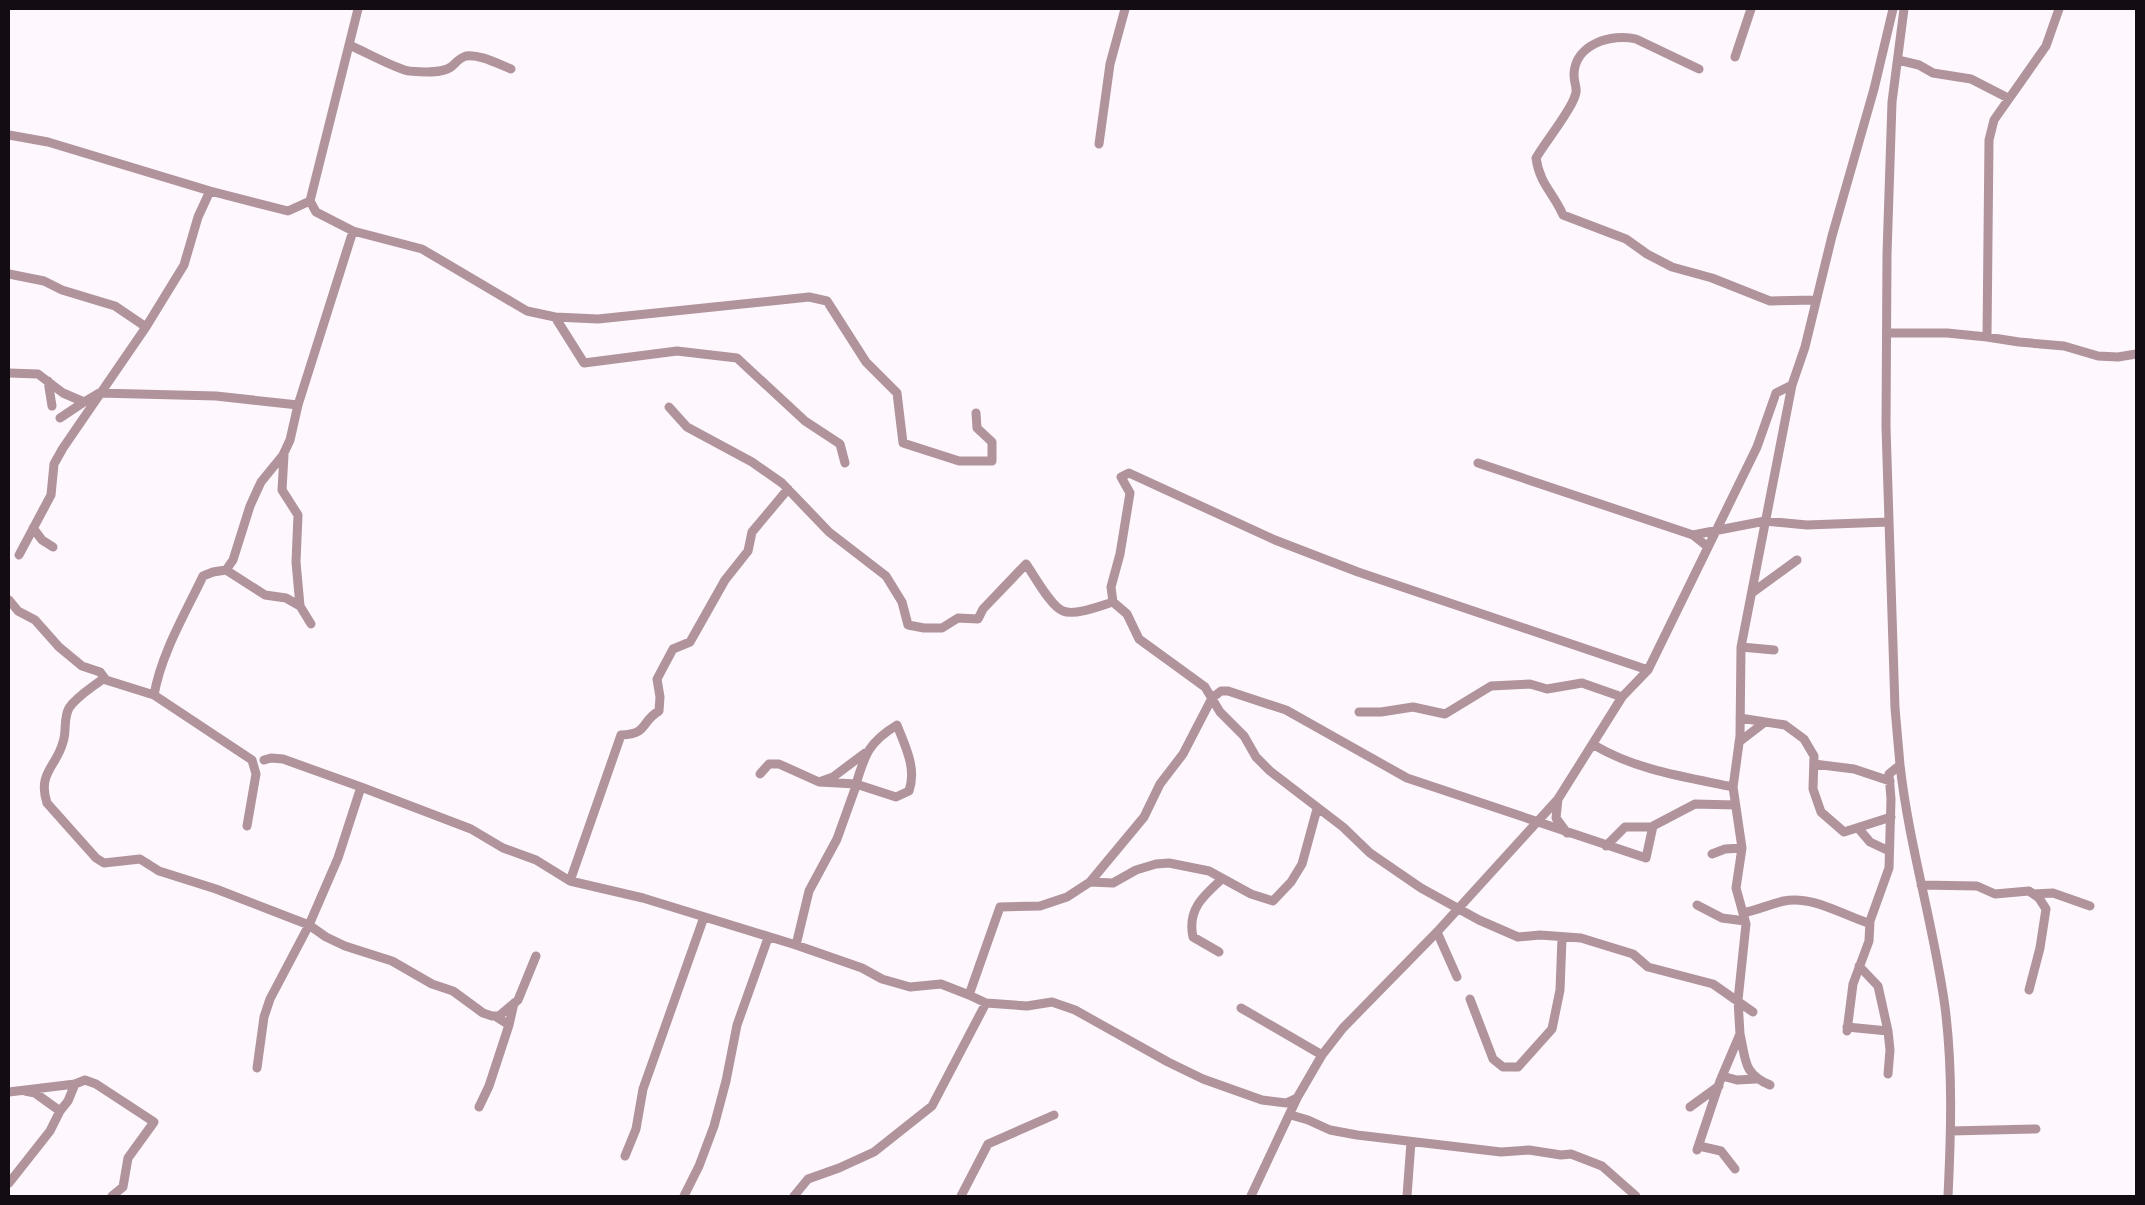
<svg xmlns="http://www.w3.org/2000/svg" width="2145" height="1205" font-family="'Titillium Web',sans-serif">
	<rect width="100%" height="100%" fill="#fef7fe"/>
	<g fill="none" stroke-linecap="round" stroke-linejoin="round">
		<path stroke="#b0939b" stroke-width="9" d="M358,9l-48,192 6,11 37,19 69,18 105,62 28,6 43,2 211,-22 18,4 39,61 31,31 6,50 56,18h33v-19l-15,-14 -1,-15
			M1904,9l-12,93 -5,152 -1,173 9,281 5,57c9,81 34,161 45,242 8,63 6,126 3,189
			M349,45c15,6 47,24 60,26 12,1 32,3 42,-4 5,-4 8,-9 15,-11 14,-2 32,8 45,13
			M1735,57l16,-48
			M1898,60l21,5 14,8 38,6 37,19
			M1699,69l-63,-30c-24,-6 -61,5 -62,35 0,14 6,13 -2,29 -10,19 -25,37 -36,55 4,27 17,34 27,57l63,24 21,15 25,13 40,11 58,23 46,-1
			M9,135l39,7 162,49 78,20 22,-10
			M1099,144l11,-80 15,-55
			M9,274l35,7 18,9 53,16 31,21
			M555,317l29,46 93,-12 60,7 68,63 35,23 5,19
			M1887,333h60l40,4 32,5 45,4 34,10 20,1 18,-3
			M1987,337l2,-197 5,-20 52,-74 13,-37
			M9,373l29,1 25,19 21,9 15,-9 117,3 82,9
			M48,381l4,25
			M669,407l18,20 65,35 30,21 47,49 57,44 16,26 6,23 16,3h18l16,-10 20,1 5,-10 43,-45c8,11 25,43 37,47 12,5 37,-5 50,-9
			M60,418l24,-16
			M1478,463l215,72 15,12
			M33,528l9,12 11,7
			M1693,535l72,-14 42,4 81,-3
			M19,555l32,-60 3,-31 9,-16 83,-121 38,-62 14,-48 12,-26
			M226,570l39,25 21,3 14,8 -4,-44 2,-47 -16,-25 2,-35
			M1753,592l44,-32
			M9,600l9,11 17,9 24,27 23,19 18,6 6,8 48,15 98,65 4,14 -9,52
			M300,606l11,18
			M1741,647l33,3
			M1648,670l-290,-98 -83,-32 -146,-67 -8,4 9,16 -10,61 -9,33 2,15 14,12 12,25 66,48 15,25 24,24 12,21 14,14 73,56 27,26 51,35 58,32 39,17 22,-2 41,3 52,16 15,13 65,17 40,28
			M104,678c-11,9 -27,18 -35,30 -6,11 -2,23 -6,34 -6,24 -26,31 -16,61l49,55 8,5 36,-4 19,12 57,18 93,36 29,-67 23,-71 -78,-28 -12,-1 -7,2
			M154,695c7,-41 31,-81 49,-119l10,-4 13,-2 7,-10 17,-54 11,-24 22,-27 7,-15 8,-35 55,-174
			M1359,712h22l32,-5 32,7 46,-28 39,-2 17,5 35,-6 40,14
			M1740,718l45,7 19,14 10,17 -1,33 8,23 23,20 47,-15
			M1739,742l26,-20
			M1594,745c42,25 91,32 139,42
			M1814,764l40,5 36,12
			M760,774l9,-10h10l40,18 14,-5 32,-24
			M361,787l110,42 32,19 33,12 34,21 73,17 153,47 66,23 20,11 28,8 31,-3 28,11
			M1558,799l-2,19 11,15
			M1858,828l12,14 19,9
			M1606,846l19,-19h28
			M1712,854l13,-5 17,-1
			M570,881l51,-146c28,-1 19,-13 38,-24l1,-14 -3,-18 16,-30 17,-7 35,-62 23,-29 4,-19 36,-43
			M1090,882l23,1 23,-13 20,-6 13,-1 40,8 42,23 22,7 18,-19 11,-18 15,-55
			M1921,885l56,1 18,8 34,-3 10,7 7,11 -6,39 -11,42
			M2033,894l20,-1 37,13
			M1697,905l25,13 23,3
			M1743,913c14,-3 28,-9 41,-12 27,-6 59,14 84,22l2,-2
			M1437,932l20,45
			M796,945l13,-54 28,-52 19,-53v-2c9,-30 13,-42 41,-59 8,21 20,43 12,66l-13,6 -40,-13 -37,-2
			M1219,952l-26,-15c-6,-27 10,-41 29,-58
			M1859,966l19,20 10,45 2,19 -2,24
			M1470,999l23,60 10,8h15l34,-38 8,-39 2,-52
			M986,1003l41,3 25,-4 23,8 93,52 35,17 59,21 24,3 11,-5
			M1241,1008l81,47
			M495,1016l14,9 5,-22
			M1847,1027l41,4
			M1847,1031l6,-47 16,-43 1,-20 19,-53 2,-69 -2,-25 11,-9
			M1740,1034c6,26 3,40 30,51
			M257,1068l7,-51 6,-18 39,-74 17,12 19,9 47,15 40,23 21,7 30,22 9,3h7l19,-16 18,-44
			M1722,1076l15,4 19,-1
			M75,1084l10,-4 11,4 58,38 -26,36 -5,29 -11,9
			M9,1092l66,-8 -7,17 -8,10 -25,-18 -10,-2
			M479,1107l10,-21 20,-61
			M1690,1107l29,-21
			M1291,1115l17,5 22,10 27,5 144,17 28,-2 32,5 10,-1 31,12 34,30
			M1951,1131l85,-2
			M1699,1146l22,5 14,18
			M1697,1150l23,-69 20,-47 -2,-34 8,-76 -10,-36 6,-40 -9,-61 7,-51 1,-89 51,-262
			M625,1156l11,-27 7,-40 61,-172
			M9,1183l41,-52 10,-20
			M684,1196l15,-30 15,-40 12,-45 11,-56 31,-87
			M794,1196l14,-17 31,-11 35,-16 58,-46 54,-103 -17,-8 31,-88 40,-1 27,-9 23,-15 54,-65 16,-33 23,-30 29,-56 9,-7h7l58,19 121,68 239,80 7,-32 42,-22 40,1
			M961,1196l27,-52 66,-29
			M1251,1196l46,-98 25,-43 21,-27 94,-96 121,-133 64,-102 26,-27 109,-223 19,-54 16,-8 13,-38 27,-111 42,-147 19,-80
			M1407,1196l4,-54"/>
	</g>
	<rect width="2145" height="1205" fill="none" stroke="#130d13" stroke-width="20"/>
</svg>
